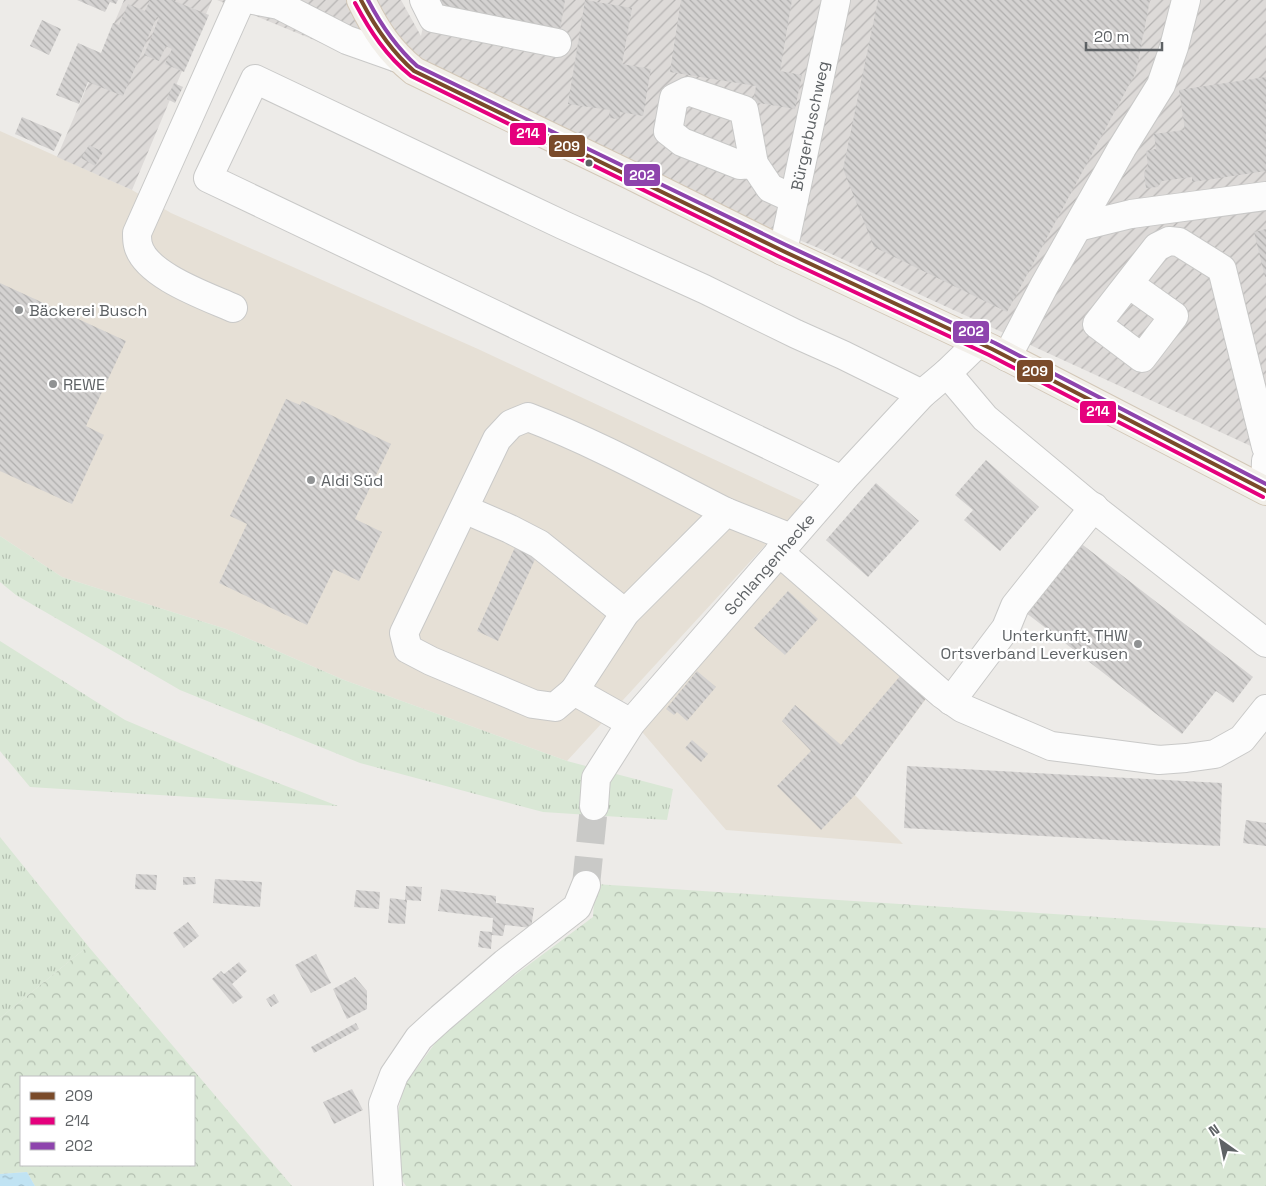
<svg xmlns="http://www.w3.org/2000/svg" width="1266" height="1186" font-family="'Space Grotesk',sans-serif">
	<defs>
		<pattern id="industrial-furrows" width="10" height="10" patternUnits="userSpaceOnUse" patternTransform="scale(1.25)"><rect width="10" height="10" fill="#dddad8"/><path d="M-1 1l2-2M0 10L10 0M9 11l2-2" fill="none" stroke="#b6b4b3"/></pattern>
		<pattern id="grass-tufts" width="24" height="20" patternUnits="userSpaceOnUse" patternTransform="scale(1.25)"><rect width="24" height="20" fill="#d9e7d5"/><path d="M3 7l-1-3M5 7V3M7 7l1-3M15 17l-1-3M17 17v-4M19 17l1-3" fill="none" stroke="#b3bfb0"/></pattern>
		<pattern id="forest-crowns" width="20" height="18" patternUnits="userSpaceOnUse" patternTransform="scale(1.25)"><rect width="20" height="18" fill="#d9e7d5"/><path d="M2 6a3 3 0 1 1 6 0M12 15a3 3 0 1 1 6 0" fill="none" stroke="#b3bfb0"/></pattern>
		<pattern id="water-ripples" width="26" height="14" patternUnits="userSpaceOnUse" patternTransform="scale(1.25)"><rect width="26" height="14" fill="#c0e3f3"/><path d="M2 4q2-2 4 0t4 0M15 11q2-2 4 0t4 0" fill="none" stroke="#9fbbc8"/></pattern>
		<pattern id="building-back-hatch" width="6" height="6" patternUnits="userSpaceOnUse" patternTransform="scale(1.25)"><rect width="6" height="6" fill="#d4d2d1"/><path d="M-1 5l2 2M0 0l6 6M5-1l2 2" fill="none" stroke="#afaead"/></pattern>
	</defs>
	<rect width="100%" height="100%" fill="#edebe8"/>
	<path fill="#e6e0d6" d="M0,131l132,59 39,23 307,136 327,153 -238,259 -223,-81 -118,-51 -164,-52 -62,-41z
		M785,558l149,130 -79,107 48,49 -177,-14 -89,-104z"/>
	<path fill="url(#industrial-furrows)" d="M124,0h88l-80,190 -75,-33z
		M217,0h184l20,36 8,-36h837v453l-450,-206z"/>
	<path fill="url(#grass-tufts)" d="M0,536l62,41 164,52 118,51 223,81 106,28 -6,31 -124,-8 -183,-49 -180,-73 -164,-95 -16,-13z
		M0,641l125,79 109,46 104,40 -308,-19 -30,-36z
		M0,837l88,109 -88,72z"/>
	<path fill="url(#forest-crowns)" fill-rule="evenodd" d="M595,884l671,44v258h-860l-8,-12 -1,-57 6,-30 38,-52 74,-60 78,-58z
		M88,946l204,240h-257l-8,-14 -27,2v-156zM21,1077h173v88h-173z"/>
	<path fill="url(#water-ripples)" d="M27,1172l8,14h-35v-12z"/>
	<path fill="url(#building-back-hatch)" d="M77,0h41l-2,4 -6,-2 -5,10z
		M150,0h22l37,15 -25,57 -19,-8 7,-15 -6,-3 -7,15 -15,-6 15,-37 -2,-2 -34,80 -35,-14 -9,22 -23,-9 22,-52 23,10 12,-30 6,2 9,-21 17,7z
		M439,0h126l-5,30 -123,-20z
		M585,0l47,8 -10,56 29,5 -8,47 -23,-4v6l-3,1 -7,-1 -1,-2 1,-6 -42,-6z
		M681,0h111l-12,71 22,4 -7,34 -42,-7 3,-16 -86,-14z
		M878,0h272l-14,72 -129,240 -133,-65 -31,-78z
		M42,20l19,9 -12,26 -19,-9z
		M1266,77v94l-74,11v-5l-30,4 -4,6 -12,1 -2,-16 4,-6 -2,-15 10,-2 -2,-15 31,-4 -6,-40z
		M174,83l9,4 -8,16 -8,-4z
		M22,117l40,17 -8,17 -39,-17z
		M89,145l14,7 -8,14 -14,-8z
		M1266,229v48h-1l-11,-45z
		M0,283l126,58 -40,85 18,9 -32,69 -72,-33z
		M286,399l14,6 2,-4 89,43 -36,75 27,13 -23,49 -25,-12 -27,56 -88,-42 28,-59 -17,-8z
		M986,460l53,47 -39,44 -36,-31 9,-10 -18,-15z
		M876,483l43,38 -51,56 -42,-37z
		M1079,542l174,135 -20,26 -17,-12 -34,43 -157,-122z
		M516,545l21,10 -39,86 -21,-10z
		M788,591l30,28 -33,36 -31,-27z
		M697,671l19,16 -29,34 -10,-9 -3,3 -8,-6z
		M901,675l26,22 -72,98 -34,35 -44,-44 34,-35 -29,-30 13,-16 46,40z
		M692,740l16,14 -7,8 -16,-14z
		M907,766l315,17 -2,63 -316,-18z
		M1246,820l20,3v23l-23,-3z
		M136,874l21,1 -1,15 -21,-1z
		M183,877h12l1,7 -13,1z
		M215,879l47,3 -2,25 -47,-4z
		M406,886l16,1 -1,14 -14,-1 -2,24 -17,-1 2,-25 15,2z
		M441,889l55,7v7l38,5 -3,20 -26,-3 -2,11 -11,-1 -1,14 -13,-2 2,-16 12,1 1,-14 -55,-7z
		M356,890l24,2 -1,17 -25,-2z
		M188,922l11,14 -15,12 -11,-15z
		M316,954l15,29 -20,10 -16,-28z
		M239,962l8,9 -15,13 11,13 -10,7 -21,-25 9,-8 3,3z
		M355,977l12,14v18l-20,10 -14,-30z
		M274,994l5,8 -8,5 -5,-8z
		M356,1023l3,6 -45,24 -3,-6z
		M352,1089l11,21 -29,14 -11,-22z"/>
	<g fill="none" stroke-linecap="round" stroke-linejoin="round">
		<path stroke="#c9c9c7" stroke-width="28" stroke-dasharray="28 14" stroke-linecap="butt" d="M586,885l8,-79"/>
		<defs>
			<g id="minor">
				<path d="M253,0l26,5 68,35 51,18"/>
				<path d="M424,0l9,18 124,25"/>
				<path d="M754,164l-14,1 -58,-23 -14,-11 6,-33 14,-7 56,19 10,54 16,24 24,11"/>
				<path d="M1078,227l53,-13 135,-18"/>
				<path id="s1" d="M783,251l53,-251"/>
				<path d="M1129,284l45,32 -32,42 -45,-34 60,-77 12,-6 10,1 43,27 44,178"/>
				<path d="M233,308c-27,-12 -88,-33 -95,-63 -1,-4 -1,-9 -1,-12l104,-233"/>
				<path d="M1007,357l37,-71 78,-138 39,-63 13,-38 12,-47"/>
				<path d="M947,373l38,45 101,84 180,141"/>
				<path d="M842,480l-634,-302 47,-99 308,146 141,64 92,45 47,21 79,39"/>
				<path d="M1265,490l1,-29"/>
				<path d="M464,509l46,20 29,15 86,69"/>
				<path d="M779,552l163,142 20,14 89,38 108,14 27,-2 29,-4 27,-15 24,-30"/>
				<path d="M574,691l-19,16 -22,-3 -102,-43 -23,-12 -4,-16 93,-194 14,-15 17,-7c68,26 133,62 198,95"/>
				<path d="M951,701l55,-73 9,-22 79,-99"/>
				<path d="M631,723l-57,-32 51,-78 101,-101 65,26"/>
				<path id="s2" d="M594,806l2,-28 35,-55 211,-243 80,-86 25,-21 31,-30"/>
				<path d="M388,1186l-5,-82 11,-29 25,-37 22,-20 64,-55 72,-56 9,-22"/>
			</g>
			<path id="major" d="M361,0c14,29 28,51 53,71l216,104 153,76 209,98 274,142"/>
		</defs>
		<use href="#minor" stroke="#c9c9c8" stroke-width="30"/>
		<use href="#major" stroke="#d3c8b8" stroke-width="30"/>
		<use href="#minor" stroke="#fcfcfc" stroke-width="28"/>
		<use href="#major" stroke="#f2efe9" stroke-width="28"/>
		<defs>
			<path id="bus-1" d="M361,0c14,27 30,51 53,71l369,180 209,98 274,142"/>
			<path id="bus-2" d="M355,3c15,28 31,53 56,73l369,181 209,98 274,142"/>
			<path id="bus-3" d="M368,0c13,25 28,47 49,66l369,179 209,98 271,141"/>
		</defs>
		<use href="#bus-1" stroke="#fff" stroke-width="8"/>
		<use href="#bus-2" stroke="#fff" stroke-width="8"/>
		<use href="#bus-3" stroke="#fff" stroke-width="8"/>
		<use href="#bus-1" stroke="#7a4b2a" stroke-width="4"/>
		<use href="#bus-2" stroke="#e5007d" stroke-width="4"/>
		<use href="#bus-3" stroke="#8e44ad" stroke-width="4"/>
	</g>
	<circle fill="#5e6265" stroke="#fff" stroke-width="2" cx="589" cy="163" r="4.5"/>
	<g fill="#909293" stroke="#fff" stroke-width="2">
		<circle cx="19" cy="310" r="5"/>
		<circle cx="53" cy="384" r="5"/>
		<circle cx="311" cy="480" r="5"/>
		<circle cx="1138" cy="644" r="5"/>
	</g>
	<g text-anchor="middle" stroke-width="4.5" stroke-linejoin="round" paint-order="stroke">
		<g font-size="16" fill="#5e6265" stroke="#fff">
			<text dy="6" stroke="none"><textPath href="#s1" startOffset="128">Bürgerbuschweg</textPath></text>
			<text dy="6" stroke="none"><textPath href="#s2" startOffset="304">Schlangenhecke</textPath></text>
		</g>
		<g font-size="16" fill="#5e6265" stroke="#fff" text-anchor="start">
			<text x="29" y="316">Bäckerei Busch</text>
			<text x="63" y="390">REWE</text>
			<text x="321" y="486">Aldi Süd</text>
			<text x="1128" y="641" text-anchor="end">Unterkunft, THW<tspan x="1128" dy="18">Ortsverband Leverkusen</tspan></text>
		</g>
	</g>
	<g stroke="#fff" stroke-width="2">
		<rect x="509" y="122" width="38" height="24" rx="5" fill="#e5007d"/>
		<rect x="548" y="134" width="38" height="24" rx="5" fill="#7a4b2a"/>
		<rect x="623" y="163" width="38" height="24" rx="5" fill="#8e44ad"/>
		<rect x="952" y="320" width="38" height="24" rx="5" fill="#8e44ad"/>
		<rect x="1016" y="359" width="38" height="24" rx="5" fill="#7a4b2a"/>
		<rect x="1079" y="400" width="38" height="24" rx="5" fill="#e5007d"/>
	</g>
	<g font-size="14" text-anchor="middle" font-weight="bold" fill="#fff">
		<text x="528" y="138">214</text>
		<text x="567" y="151">209</text>
		<text x="642" y="180">202</text>
		<text x="971" y="336">202</text>
		<text x="1035" y="376">209</text>
		<text x="1098" y="416">214</text>
	</g>
	<rect x="20" y="1076" width="175" height="90" fill="#ffffff" stroke="#bfc0c1"/>
	<rect x="30" y="1092" width="25" height="8" fill="#7a4b2a" stroke="#bfc0c1"/>
	<text x="65" y="1101" font-size="15" fill="#5e6265">209</text>
	<rect x="30" y="1117" width="25" height="8" fill="#e5007d" stroke="#bfc0c1"/>
	<text x="65" y="1126" font-size="15" fill="#5e6265">214</text>
	<rect x="30" y="1142" width="25" height="8" fill="#8e44ad" stroke="#bfc0c1"/>
	<text x="65" y="1151" font-size="15" fill="#5e6265">202</text>
	<g transform="translate(1221 1141) rotate(327)" stroke="#ffffff" stroke-width="4" paint-order="stroke">
	<path d="M0-4L9 19L0 12L-9 19Z" fill="#5e6265"/>
	<text y="-8" font-size="14" font-weight="bold" text-anchor="middle" fill="#5e6265">N</text>
	</g>
	<path d="M1086 42v8h76v-8" fill="none" stroke="#5e6265" stroke-width="2.5"/>
	<text x="1094" y="42" font-size="15" fill="#5e6265" stroke="#ffffff" stroke-width="4" paint-order="stroke">20 m</text>
</svg>
